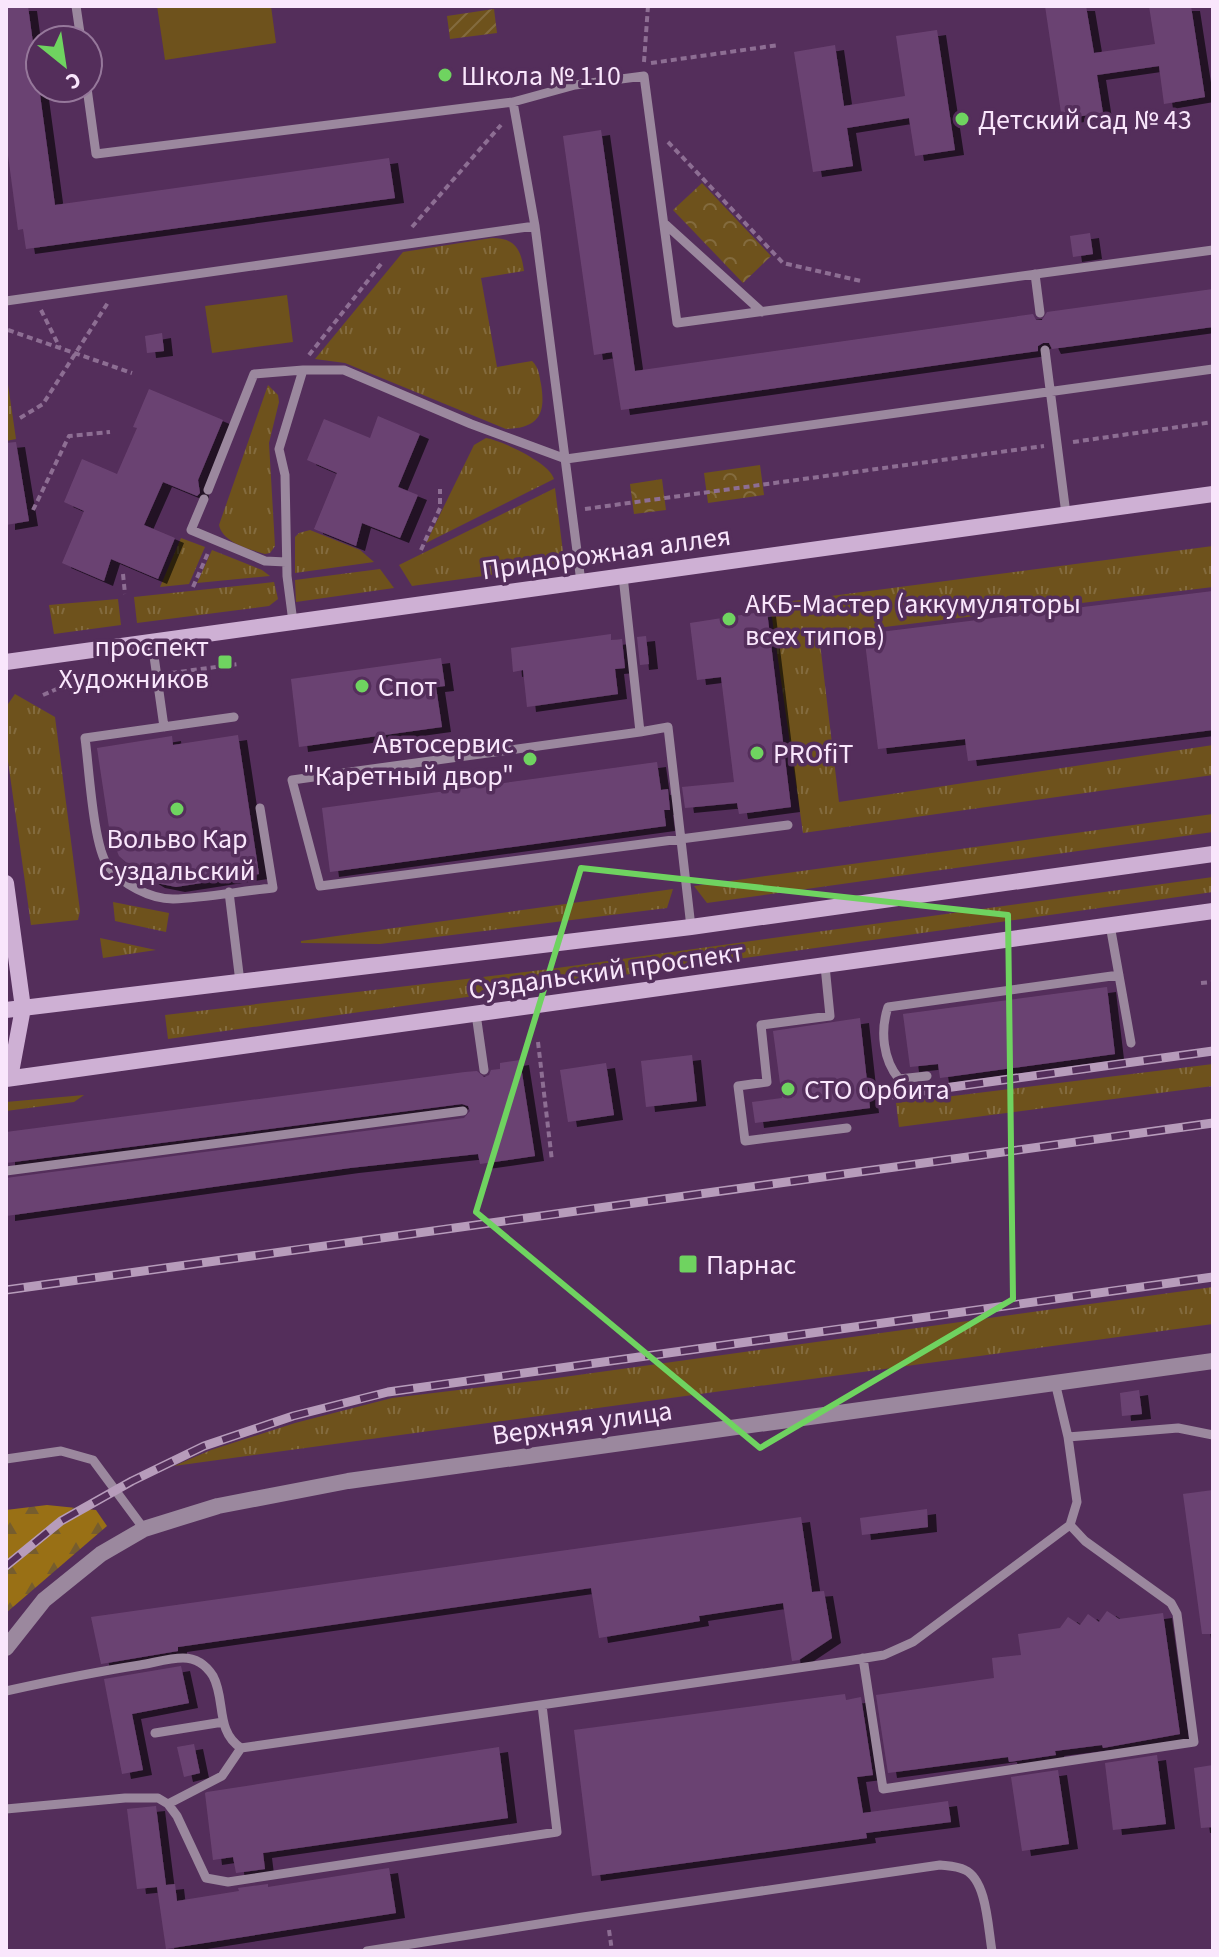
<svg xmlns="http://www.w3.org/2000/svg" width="1219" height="1957" font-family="'Source Sans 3',sans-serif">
	<defs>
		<pattern id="grass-tufts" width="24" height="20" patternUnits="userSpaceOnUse" patternTransform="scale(2)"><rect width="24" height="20" fill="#6e521c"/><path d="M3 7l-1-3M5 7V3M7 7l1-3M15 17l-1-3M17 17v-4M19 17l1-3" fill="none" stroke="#836b3e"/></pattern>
		<pattern id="forest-firs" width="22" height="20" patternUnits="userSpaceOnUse" patternTransform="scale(2)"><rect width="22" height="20" fill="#997015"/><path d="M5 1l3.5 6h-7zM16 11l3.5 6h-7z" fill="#765d2e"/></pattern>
		<pattern id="park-crowns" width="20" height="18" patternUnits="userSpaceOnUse" patternTransform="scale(2)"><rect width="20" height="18" fill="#6e521c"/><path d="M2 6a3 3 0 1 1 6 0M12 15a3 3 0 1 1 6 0" fill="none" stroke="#836b3e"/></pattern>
		<pattern id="garden-furrows" width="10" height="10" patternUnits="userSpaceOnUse" patternTransform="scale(2)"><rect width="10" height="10" fill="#6e521c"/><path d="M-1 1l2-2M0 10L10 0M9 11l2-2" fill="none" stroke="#836b3e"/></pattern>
		<filter id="shadow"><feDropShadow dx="9" dy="5" stdDeviation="0" flood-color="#0009"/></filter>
	</defs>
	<rect width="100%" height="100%" fill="#542e5b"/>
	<path fill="url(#grass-tufts)" d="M492,238c23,0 29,11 32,33l-43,7 16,89 35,-6c7,7 7,13 9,23 5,30 -2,44 -35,45l-161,-66 -30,-4 88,-107z
		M6,371l10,68 -10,2z
		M268,385l10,10 1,7 -10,41 6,103 -5,7 -5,1c-16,-5 -42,-11 -46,-29z
		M486,438c17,3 64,25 68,41l-128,64 48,-98z
		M555,488l8,64 -1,13 -150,21 -13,-21z
		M310,530l50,20 14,12 -79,11v-36l4,-4z
		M181,538l24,9 -16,37 -29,3z
		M1213,546v41l-394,48 20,167 374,-57v30l-410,58 -33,-229z
		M212,550l50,20 8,6 -73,7z
		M380,569l14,19 -98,14 -1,-22z
		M274,582l4,17 -9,7 -132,17 -3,-26z
		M118,599l3,26 -67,9 -5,-29z
		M15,694l40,23 25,194 -2,9 -47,5 -25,-178v-40z
		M1213,814v18l-506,71 -13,-17z
		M1213,877v15l-1045,147 -3,-24 385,-46z
		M673,889l-6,19 -287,36 -79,-1v-2z
		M113,902l56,11 -3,19 -51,-11z
		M100,938l56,12 -53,8z
		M1213,1064v22l-314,41 -3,-24z
		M84,1095l-10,7 -68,9v-9z
		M1213,1287v37l-1039,142 37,-16 84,-27 97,-25 150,-18z"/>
	<path fill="url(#forest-firs)" d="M47,1505l49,5 11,16 -101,87v-103z"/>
	<path fill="url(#park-crowns)" d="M702,183l69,73 -28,27 -70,-73z
		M760,465l4,30 -56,8 -4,-30z
		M662,479l4,31 -32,4 -4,-30z"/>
	<path fill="url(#garden-furrows)" d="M494,9l3,24 -47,6 -3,-23z"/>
	<path fill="#6e521c" d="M157,6h114l5,37 -111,17z
		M287,295l6,47 -81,11 -7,-47z"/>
	<path fill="#6b4372" filter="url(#shadow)" d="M6,6h22l27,199 334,-47 6,40 -369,51 -3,-20 -5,1 -12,-90z
		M1045,6h41l8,47 61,-9 -6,-38h42l14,91 -41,7 -5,-38 -62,9 6,38 -41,6z
		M937,30l18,120 -40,6 -6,-38 -62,10 6,38 -40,6 -19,-120 41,-7 9,61 61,-10 -9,-60z
		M601,130l34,241 398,-57 3,6h6l5,-8 166,-23v38l-161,22 -3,-6h-6l-5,3v5l-417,59 -9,-58 -18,3 -31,-219z
		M1090,233l3,21 -20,3 -3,-21z
		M162,333l2,18 -17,2 -2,-17z
		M149,389l74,31 -25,60 2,13 -3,3 -34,-14 -19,43 31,13 -17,41 -47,-20 -7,22 -42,-18 22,-52 -20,-9 18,-43 35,15 20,-46 -4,-1z
		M378,416l42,18 -22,53 20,8 -18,43 -38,-15 -6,23 -42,-17 23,-56 -30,-13 17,-41 46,19z
		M16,442l13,79 -23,4v-82z
		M1213,591v139l-245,31 -3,-22 -87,10 -14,-115z
		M767,611l24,196 -52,7 -2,-11 -52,5 -3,-21 52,-5 -13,-105 -24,3 -7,-57z
		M611,634v6l11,-1 3,29 -10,1 3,25 -91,13 -4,-37 -10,2 -2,-24z
		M646,636l3,28 -9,1 -3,-28z
		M441,658l4,28 -9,1 6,40 -143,20 -8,-68z
		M238,735l21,139 -83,13 -20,-4 -20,-12 -17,-15 -9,-22 -13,-86 75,-12 1,9z
		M657,762l4,28 7,-1 2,21h-6l2,16 -336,46 -8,-64z
		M1107,987l8,67 -175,24 -2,-14 -28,3 -7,-53z
		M860,1018l10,90 -115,15 -3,-21 30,-4 -9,-67z
		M692,1055l5,46 -51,6 -5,-46z
		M520,1060l15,96 -55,8 -2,-10 -128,14 -344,48v-38l458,-60 6,-7 -2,-5 -6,-2 -456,59v-31l459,-60 12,-1 7,6 5,-2 2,-5 9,-1v-6z
		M606,1063l8,52 -46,7 -8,-52z
		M1139,1390l3,24 -20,2 -2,-23z
		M1213,1490v144h-11l-19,-140z
		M927,1509l1,18 -66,8 -2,-17z
		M801,1517l11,75 12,-1 8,47 -33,22 -7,1 -9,-58 -84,13 1,5 -101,17 -8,-50 -413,59v4l-77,13 -10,-47z
		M1107,1611l12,8 44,-6 17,121 -77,14 -1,-3 -47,6 1,4 -47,7 -1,-5 -120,16 -12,-78 118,-17 -2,-20 29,-3 -3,-21 42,-6 8,-11 12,8 8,-11 11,8z
		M181,1666l8,37 -57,11 11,56 -21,4 -18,-95z
		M845,1694l1,6 15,-3 12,78 -16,2 6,36 85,-12 3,21 -85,11 1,5 -275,38 -18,-146z
		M194,1744l6,29 -16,4 -7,-30z
		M499,1747l9,71 -245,35 2,16 -29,4 -3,-16 -20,3 -8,-67 2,-1z
		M1157,1755l9,69 -53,6 -8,-67z
		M1213,1765v62l-12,1 -7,-60z
		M1058,1770l11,74 -47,7 -11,-74z
		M156,1806l10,79 9,-1 2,17 62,-10 -1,-3 30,-4v3l121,-19 7,45 -230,36 -9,-62 -20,2 -10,-80z"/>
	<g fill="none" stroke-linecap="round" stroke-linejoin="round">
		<path stroke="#8d6e93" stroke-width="4" stroke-dasharray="6 4" stroke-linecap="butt" d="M644,62l4,-56
			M651,63l128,-18
			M668,142l115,121 78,18
			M412,227l89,-102
			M41,310l19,38
			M8,330l124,43
			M309,355l72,-91
			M20,418l23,-14 66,-103
			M1073,442l140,-20
			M585,509l459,-63
			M33,510l36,-74 41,-4
			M421,550l19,-42v-19
			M123,574l2,20
			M193,587l15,-34
			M171,673l67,-9
			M43,695l16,-7 83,-11
			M1201,983l12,-1
			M538,1042l14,119
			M609,1930l3,21"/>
		<path stroke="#9b889e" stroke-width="9" d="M76,6l5,34
			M87,88l9,66 417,-52 62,-17 69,-9 33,247 536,-73
			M513,102l22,124 46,356
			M664,223l98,89
			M1035,274l5,39
			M6,301l529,-75
			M1045,350l21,164
			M208,490l46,-116 49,-4
			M204,499l-13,31 74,31 21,1
			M623,576l17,156 -348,48 28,106 468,-61
			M293,622l-6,-46 -2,-101 -6,-26 24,-79h41l127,54 95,35 647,-90
			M152,642l12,85
			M234,717l-149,21c4,28 8,108 23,128 14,18 42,33 65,33 33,-1 67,-8 100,-11l-13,-80
			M640,732l28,-5 23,200
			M229,892l11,90
			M1110,925l21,118
			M825,966l5,50 -69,9 6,57 -29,4 7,55 102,-13
			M476,1014l8,56
			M927,1076l-28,3c-16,-19 -19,-48 -11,-72l231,-32
			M6,1171l457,-60
			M1055,1382l13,55 110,-9 35,7
			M6,1459l55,-8 32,9 51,69
			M863,1658l20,131 311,-47 -17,-128 -6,-11 -86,-62 -15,-16 7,-23 -9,-65
			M6,1691c45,-10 89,-19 134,-26 13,-2 29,-7 43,-7 13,0 23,7 30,18 13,24 2,55 28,72l606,-87 37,-6 29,-13 157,-117
			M155,1733l68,-11
			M168,1804l54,-28 19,-28
			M6,1809l119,-11h33l10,6 9,12 29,62 22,4 329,-50 -15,-127
			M367,1951l216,-34 357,-52c8,1 17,1 25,5 22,10 23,59 27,81"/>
		<path stroke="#9b889e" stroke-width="16" d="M6,1648l38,-48 57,-46 43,-25 74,-23 130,-25 865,-120"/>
		<path stroke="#ceb0d4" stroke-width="16" d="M6,662l1207,-168
			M6,883l17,125 -13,70
			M6,1010l685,-83 522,-73
			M6,1079l1207,-168"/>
		<defs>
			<path id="rail" d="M894,1095l319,-44
				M6,1290l1207,-167
				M6,1566l55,-45 71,-40 72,-35 89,-30 95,-24 825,-115"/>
		</defs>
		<use href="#rail" stroke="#b79cbb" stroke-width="9"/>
		<use href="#rail" stroke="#542e5b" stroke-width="6" stroke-dasharray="18" stroke-linecap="butt"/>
	</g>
	<path fill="none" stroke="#6fd360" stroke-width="6" stroke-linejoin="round" d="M581,868l427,47 5,384 -253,149 -284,-236z"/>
	<g fill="#6fd360" stroke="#542e5b" stroke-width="3">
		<circle cx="445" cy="75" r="8"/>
		<circle cx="962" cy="119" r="8"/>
		<circle cx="729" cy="619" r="8"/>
		<rect x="217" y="654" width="16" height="16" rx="4"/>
		<circle cx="362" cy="686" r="8"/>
		<circle cx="757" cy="753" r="8"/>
		<circle cx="530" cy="759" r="8"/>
		<circle cx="177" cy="809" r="8"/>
		<circle cx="788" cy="1089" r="8"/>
		<rect x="678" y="1254" width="20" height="20" rx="4"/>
	</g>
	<g text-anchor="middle" stroke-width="7" stroke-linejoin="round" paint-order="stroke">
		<g font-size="28" fill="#f9e6fc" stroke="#542e5b" text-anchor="start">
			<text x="461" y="85">Школа № 110</text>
			<text x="978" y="129">Детский сад № 43</text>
			<text x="745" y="613">АКБ-Мастер (аккумуляторы<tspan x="745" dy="32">всех типов)</tspan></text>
			<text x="209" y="656" text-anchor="end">проспект<tspan x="209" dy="32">Художников</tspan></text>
			<text x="378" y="696">Спот</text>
			<text x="514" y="753" text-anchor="end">Автосервис<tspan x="514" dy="32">"Каретный двор"</tspan></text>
			<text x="773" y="763">PROfiT</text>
			<text x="177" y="848" text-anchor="middle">Вольво Кар<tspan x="177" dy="32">Суздальский</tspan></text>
			<text x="804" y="1099">СТО Орбита</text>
			<text x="706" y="1274">Парнас</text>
		</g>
		<g font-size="28" fill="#f9e6fc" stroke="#542e5b">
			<text transform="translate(606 552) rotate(-8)" y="10">Придорожная аллея</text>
			<text transform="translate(606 970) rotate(-8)" y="10">Суздальский проспект</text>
			<text transform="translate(582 1422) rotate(-8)" y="10">Верхняя улица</text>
		</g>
	</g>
	<rect width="1219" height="1957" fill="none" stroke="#f9e6fc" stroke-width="16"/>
	<g transform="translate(64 64) rotate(150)"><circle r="38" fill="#542e5b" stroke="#96789b" stroke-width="2"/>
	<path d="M0-6L14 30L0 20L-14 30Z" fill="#6fd360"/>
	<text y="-12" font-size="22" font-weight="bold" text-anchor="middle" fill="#f9e6fc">С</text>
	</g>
</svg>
